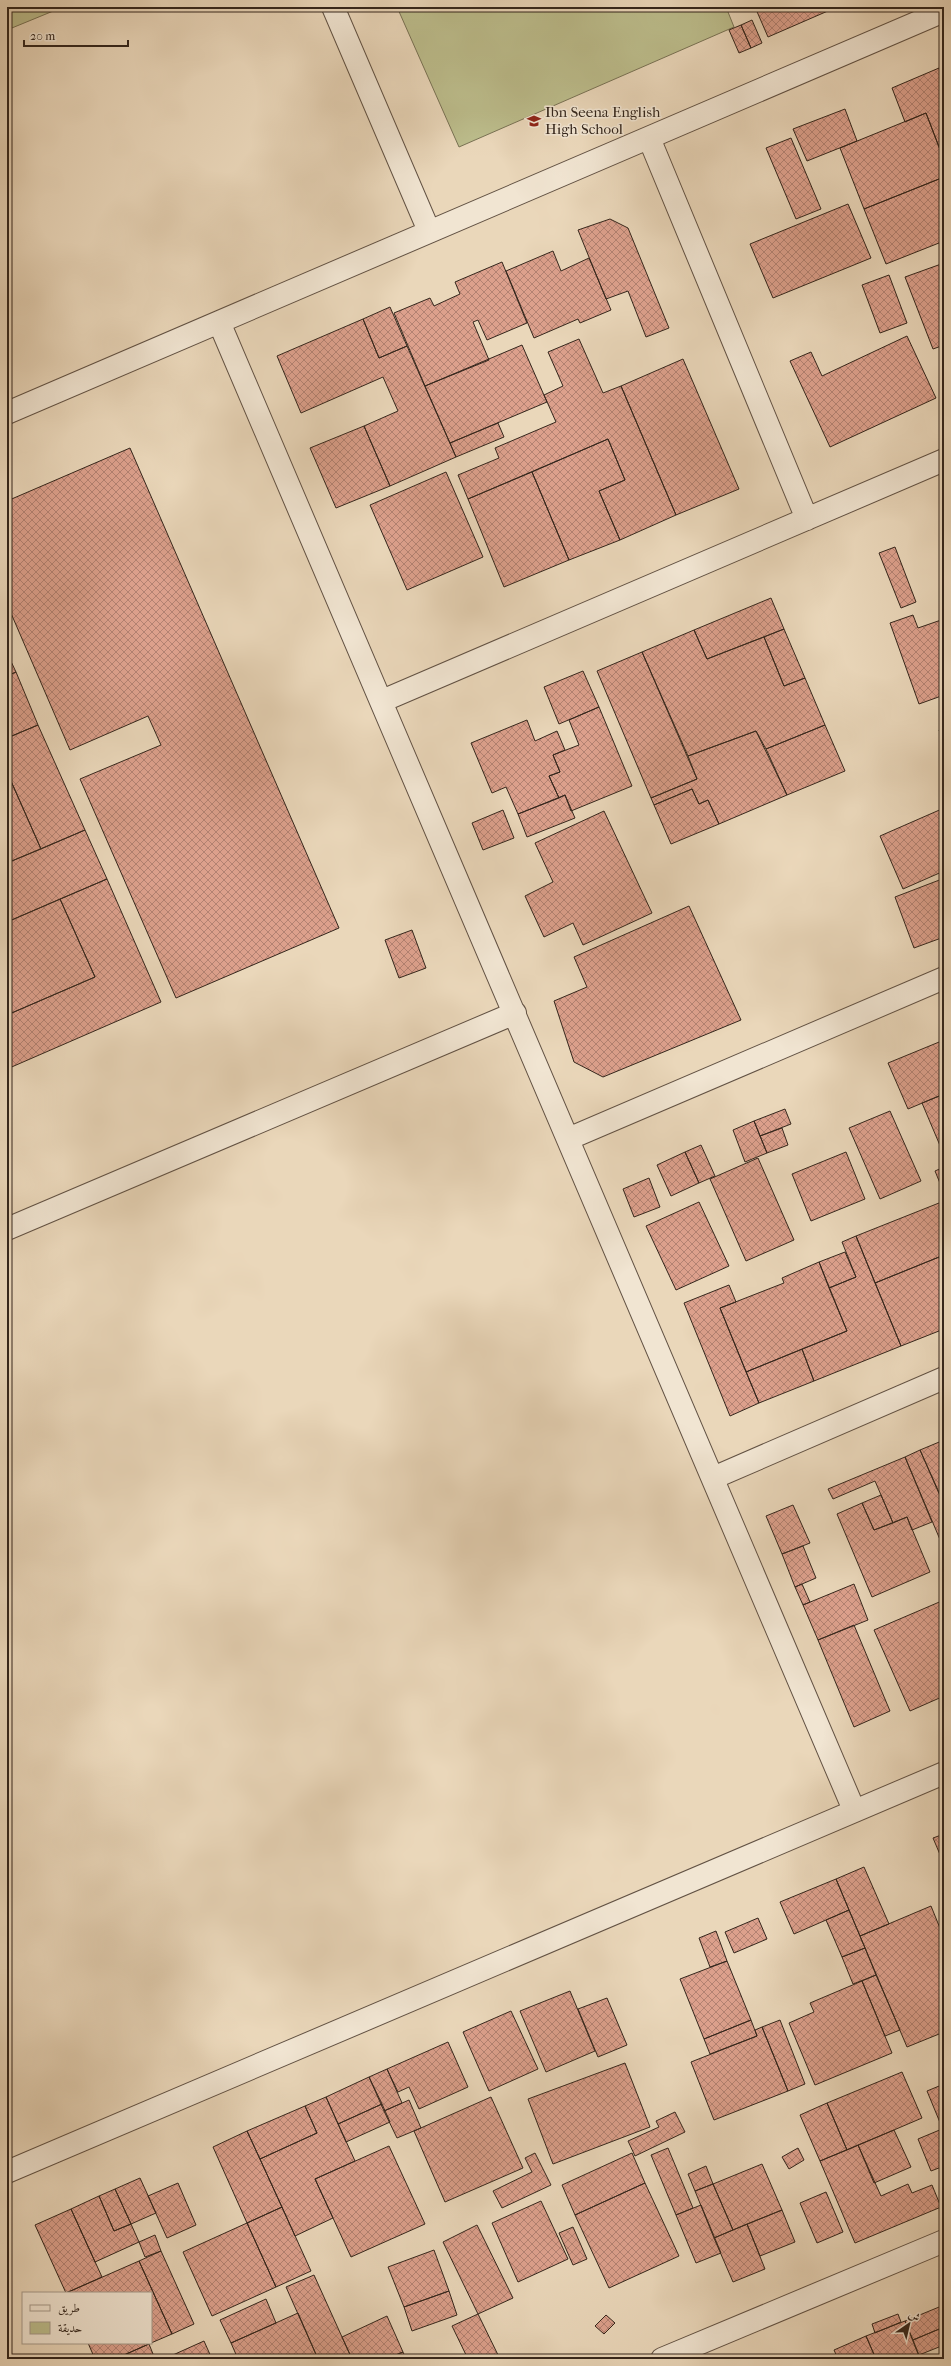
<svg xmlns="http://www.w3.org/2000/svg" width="951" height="2366" font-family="'IM FELL French Canon',Amiri,serif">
	<defs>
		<pattern id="building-cross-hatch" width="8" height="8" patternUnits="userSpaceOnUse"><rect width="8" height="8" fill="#dca08c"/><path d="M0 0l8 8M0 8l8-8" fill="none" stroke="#b38272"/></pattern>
	</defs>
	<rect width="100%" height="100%" fill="#ead7ba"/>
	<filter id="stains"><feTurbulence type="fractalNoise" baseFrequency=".005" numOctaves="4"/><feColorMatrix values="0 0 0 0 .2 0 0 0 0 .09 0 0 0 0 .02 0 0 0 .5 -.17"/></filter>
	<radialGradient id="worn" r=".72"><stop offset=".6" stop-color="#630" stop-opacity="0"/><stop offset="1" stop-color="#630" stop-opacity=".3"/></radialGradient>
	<path fill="#bcbd8c" stroke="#787254" d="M7,7h56l-56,23z
		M397,7h329l8,20 -275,120z"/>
	<path fill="url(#building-cross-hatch)" stroke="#34261c" d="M755,7h82l-69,30z
		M752,20l10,23 -11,5 -10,-23z
		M741,25l10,23 -12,5 -10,-23z
		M944,67v16l-5,-15z
		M939,68l5,15v77l-18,-47 -21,9 -13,-34z
		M845,109l12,32 -50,20 -14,-32z
		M926,113l18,47v17l-80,32 -24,-61z
		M791,138l30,71 -25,10 -30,-71z
		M944,177v64l-58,23 -22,-55z
		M848,204l23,54 -98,40 -23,-54z
		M610,219l18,9 41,100 -23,9 -18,-46 -22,8 -28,-69z
		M553,251l8,20 28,-13 22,52 -31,13 -2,-4 -44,19 -28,-67z
		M502,262l25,61 -40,17 -9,-20 -5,2 16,38 -64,26 -31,-73 36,-15 4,8 26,-12 -5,-12z
		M944,263v82l-11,4 -28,-72z
		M889,275l18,48 -27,10 -18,-48z
		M390,307l17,39 -28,12 -16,-39z
		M363,319l16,39 28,-12 49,111 -66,29 -26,-60 34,-15 -15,-34 -82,36 -24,-57z
		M907,336l29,62 -106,49 -40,-86 21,-9 11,24z
		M579,339l24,54 18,-7 55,129 -56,25 -21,-49 26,-11 -17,-41 -140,60 -10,-24 41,-17 -4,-10 61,-26 -12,-27 19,-9 -15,-34z
		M522,345l25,57 -97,41 -25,-57z
		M683,359l56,130 -63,26 -55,-129z
		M498,423l6,14 -48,20 -6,-14z
		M364,426l26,60 -54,22 -26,-60z
		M608,439l17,41 -26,11 21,49 -51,20 -37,-88z
		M130,448l209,480 -163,70 -96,-219 81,-34 -13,-29 -78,34 -63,-146v-103z
		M446,472l37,85 -76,33 -37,-85z
		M532,472l37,88 -65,27 -36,-88z
		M895,547l21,55 -15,6 -22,-55z
		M771,598l13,31 -77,30 -13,-29z
		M913,615l5,13 26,-9v76l-25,9 -29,-81z
		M784,629l21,49 -21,8 -20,-49z
		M694,630l13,29 57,-22 20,49 21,-8 20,47 -59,24 -10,-18 -68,25 -46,-104z
		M642,652l55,127 -46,19 -54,-127z
		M7,653l9,19 -9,4z
		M583,671l16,36 -40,17 -15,-37z
		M16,672l22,53 -31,13v-62z
		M599,707l33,79 -61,25 -6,-16 -6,3 -10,-22 11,-4 -7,-17 26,-10 -10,-25z
		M527,720l8,21 22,-10 8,19 -12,5 7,17 -11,4 10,22 -41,16 -12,-27 -14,6 -21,-50z
		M38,725l47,105 -44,19 -34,-77v-34z
		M825,725l20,46 -58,24 -21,-46z
		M944,728v13l-5,-11z
		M756,731l31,64 -68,29 -11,-24 -9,4 -7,-15 -38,16 -3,-7 46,-19 -9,-23z
		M7,772l34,77 -34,14z
		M692,789l7,15 9,-4 11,24 -48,20 -17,-39z
		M565,795l10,23 -48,19 -9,-23z
		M944,808v63l-41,18 -23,-53z
		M503,810l11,28 -31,12 -11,-27z
		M604,811l48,102 -69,32 -10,-22 -29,14 -19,-41 28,-14 -18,-39z
		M85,830l22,49 -100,43v-59z
		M107,879l54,123 -154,67v-54l88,-38 -35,-78z
		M942,879l2,6v52l-30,11 -19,-51z
		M60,899l35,78 -88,38v-93z
		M689,906l52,114 -138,57 -29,-15 -20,-61 33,-14 -13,-30z
		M412,930l14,38 -27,10 -14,-38z
		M944,1040v54l-36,15 -20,-46z
		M944,1094v61l-22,-52z
		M785,1109l6,15 -31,12 -6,-15z
		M890,1111l31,70 -41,18 -31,-71z
		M754,1121l13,32 -22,9 -12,-32z
		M782,1128l6,17 -21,8 -7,-17z
		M701,1145l14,31 -16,7 -14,-31z
		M685,1152l14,31 -28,13 -14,-31z
		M846,1152l19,47 -54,22 -19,-47z
		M758,1158l36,82 -48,21 -36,-82z
		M944,1167v26l-9,-22z
		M649,1178l11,29 -26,10 -11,-28z
		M944,1201v54l-69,28 -19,-47z
		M699,1202l30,64 -53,24 -30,-64z
		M856,1236l45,110 -87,35 -12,-32 45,-18 -18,-43 27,-11 -14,-35z
		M845,1252l11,25 -27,11 -10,-26z
		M944,1255v74l-43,17 -26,-63z
		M819,1262l28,69 -101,41 -26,-64 64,-25 -2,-5z
		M729,1285l7,17 -16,6 39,95 -29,13 -46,-113z
		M802,1349l12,32 -55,22 -13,-31z
		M944,1440v58l-2,1 -22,-49z
		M920,1450l24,55v44l-39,-92z
		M905,1457l27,65 -20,8 -5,-13 -14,6 -18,-42 -42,18 -5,-10z
		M881,1495l12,28 -19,7 -12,-27z
		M862,1503l12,27 33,-13 23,55 -58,25 -35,-83z
		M793,1505l17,38 -28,11 -16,-38z
		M803,1546l13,32 -21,9 -13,-33z
		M802,1584l8,18 -7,3 -8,-18z
		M854,1584l14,36 -50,20 -15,-35z
		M944,1600v96l-34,15 -36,-81z
		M854,1625l36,86 -36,16 -36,-87z
		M944,1834v30l-11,-26z
		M864,1867l25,57 -29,12 -24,-57z
		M836,1879l13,31 -55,24 -14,-32z
		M931,1906l13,32v94l-37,15 -47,-111z
		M849,1910l16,38 -23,9 -16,-37z
		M758,1918l9,21 -33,14 -9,-21z
		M716,1931l11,30 -17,6 -11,-29z
		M865,1948l11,27 -23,9 -11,-27z
		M727,1961l24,59 -47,19 -24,-60z
		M876,1975l24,55 -15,6 -23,-55z
		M862,1981l30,72 -77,32 -26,-62 25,-11 -4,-9z
		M570,1991l25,60 -49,21 -26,-61z
		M607,1998l20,47 -29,12 -20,-48z
		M511,2011l27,58 -49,22 -26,-59z
		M751,2020l6,16 -47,18 -6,-15z
		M780,2020l25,64 -17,7 -26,-64z
		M762,2027l26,64 -74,29 -23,-58 66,-26 -2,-6z
		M448,2042l20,45 -49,22 -10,-22 -11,5 -11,-23z
		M625,2063l25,64 -97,37 -25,-65z
		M387,2069l15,34 -18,8 -15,-34z
		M902,2072l20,46 -75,32 -20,-47z
		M369,2077l13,27 -44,20 -12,-27z
		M944,2084v39l-3,2 -14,-34z
		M326,2097l29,64 -40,18 18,39 -38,18 -35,-77 57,-26 -12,-27z
		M491,2097l32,71 -78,34 -31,-71z
		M409,2100l12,28 -24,10 -13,-27z
		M827,2103l20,47 -27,11 -20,-46z
		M382,2104l8,18 -44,20 -8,-18z
		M305,2106l12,27 -57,26 -13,-28z
		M675,2112l10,20 -50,24 -7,-15 31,-14 -3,-6z
		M942,2129l2,37 -13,5 -13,-32z
		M894,2130l17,37 -37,16 -16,-38z
		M247,2131l35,76 -35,16 -34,-76z
		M858,2145l23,51 27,-12 4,9 20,-8 9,22 -86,36 -35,-82z
		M389,2146l36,78 -74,33 -36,-78z
		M668,2148l25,60 -17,7 -25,-60z
		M798,2148l6,12 -15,9 -7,-12z
		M535,2153l16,32 -49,23 -9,-17 39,-19 -7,-14z
		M632,2153l13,30 -70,32 -13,-30z
		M762,2164l20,46 -49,20 -20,-46z
		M706,2166l7,18 -18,7 -7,-17z
		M140,2178l16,35 -25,11 -16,-35z
		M178,2183l18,42 -29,13 -19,-42z
		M645,2183l34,73 -70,32 -34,-73z
		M713,2184l20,46 -19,8 -19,-47z
		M115,2189l16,35 -17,7 -15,-35z
		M826,2192l17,40 -26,11 -17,-40z
		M99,2196l15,35 17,-7 8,18 -44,20 -24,-53z
		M541,2201l27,58 -50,23 -26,-59z
		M701,2205l20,48 -25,10 -20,-48z
		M282,2207l29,64 -35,16 -29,-64z
		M71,2209l31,68 -36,16 -31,-68z
		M782,2210l13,32 -35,14 -13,-32z
		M247,2223l29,64 -64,29 -29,-64z
		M747,2224l18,45 -32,13 -19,-44z
		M477,2225l36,73 -35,16 -35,-72z
		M573,2227l14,32 -14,6 -14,-32z
		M155,2235l6,16 -16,6 -6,-15z
		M434,2250l15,41 -45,16 -16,-40z
		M161,2251l33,73 -22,10 -33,-73z
		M139,2261l33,73 -21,9v-50h-85z
		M314,2275l28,62 10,22h-34l-32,-72z
		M449,2291l8,24 -45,16 -8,-24z
		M266,2299l10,24 -45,20 -11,-23z
		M944,2305v22l-31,13 -8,-19z
		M298,2313l20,46h-80l-7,-16z
		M478,2314l22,45h-32l-16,-33z
		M898,2314l3,8 -26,11 -3,-9z
		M606,2315l9,8 -11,11 -9,-8z
		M387,2316l16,36 -17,7h-34l-10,-22z
		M905,2321l15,38h-44l-10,-23z
		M944,2327v18l-25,10 -6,-15z
		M866,2336l10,23h-38l-4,-9z
		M204,2341l8,18h-48z
		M88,2343h63l-36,16h-20z
		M149,2344l6,15h-40z
		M403,2352l3,7h-20z"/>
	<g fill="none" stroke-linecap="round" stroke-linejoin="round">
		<defs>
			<path id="street" d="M333,7l96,224
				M649,138l158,381
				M219,322l635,1488
				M7,413l937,-402
				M382,701l562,-241
				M568,1139l376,-161
				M7,1229l508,-216
				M713,1478l231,-100
				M7,2172l937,-399
				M662,2359l282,-118"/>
		</defs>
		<use href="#street" stroke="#625244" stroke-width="24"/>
		<use href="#street" stroke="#f1e5d2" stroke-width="22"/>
	</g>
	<defs>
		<symbol id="school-bare" viewBox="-9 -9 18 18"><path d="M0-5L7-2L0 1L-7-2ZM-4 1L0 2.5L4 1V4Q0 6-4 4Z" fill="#8f2418" stroke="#f1e5d2" stroke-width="2.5" paint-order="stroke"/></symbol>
	</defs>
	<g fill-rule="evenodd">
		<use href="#school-bare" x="524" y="111" width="20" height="20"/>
	</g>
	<g text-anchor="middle" stroke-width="3" stroke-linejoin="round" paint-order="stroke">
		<g font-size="15" fill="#34261c" stroke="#f1e5d2" text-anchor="start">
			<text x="545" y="117">Ibn Seena English<tspan x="545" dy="17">High School</tspan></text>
		</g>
	</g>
	<rect width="951" height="2366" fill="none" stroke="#ead7ba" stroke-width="24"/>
	<rect x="8" y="8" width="935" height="2350" fill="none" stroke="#34261c" stroke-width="2"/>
	<rect x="12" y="12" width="927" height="2342" fill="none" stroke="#34261c"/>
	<rect x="22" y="2292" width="130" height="52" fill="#f1e5d2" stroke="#a59989"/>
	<rect x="30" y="2305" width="20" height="6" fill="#f1e5d2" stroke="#a59989"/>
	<text x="58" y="2312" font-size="12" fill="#34261c">طريق</text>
	<rect x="30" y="2322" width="20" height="12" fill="#bcbd8c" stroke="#a59989"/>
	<text x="58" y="2332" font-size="12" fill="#34261c">حديقة</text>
	<g transform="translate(909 2324) rotate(34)" stroke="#f1e5d2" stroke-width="3" paint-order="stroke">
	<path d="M0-3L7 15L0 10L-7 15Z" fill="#34261c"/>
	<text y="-6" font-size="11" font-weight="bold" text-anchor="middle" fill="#34261c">ش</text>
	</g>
	<path d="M24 40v6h104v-6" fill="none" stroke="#34261c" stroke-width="2"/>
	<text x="30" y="40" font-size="12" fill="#34261c" stroke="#f1e5d2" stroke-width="3" paint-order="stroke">20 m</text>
	<rect width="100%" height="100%" filter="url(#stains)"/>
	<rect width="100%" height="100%" fill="url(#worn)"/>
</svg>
